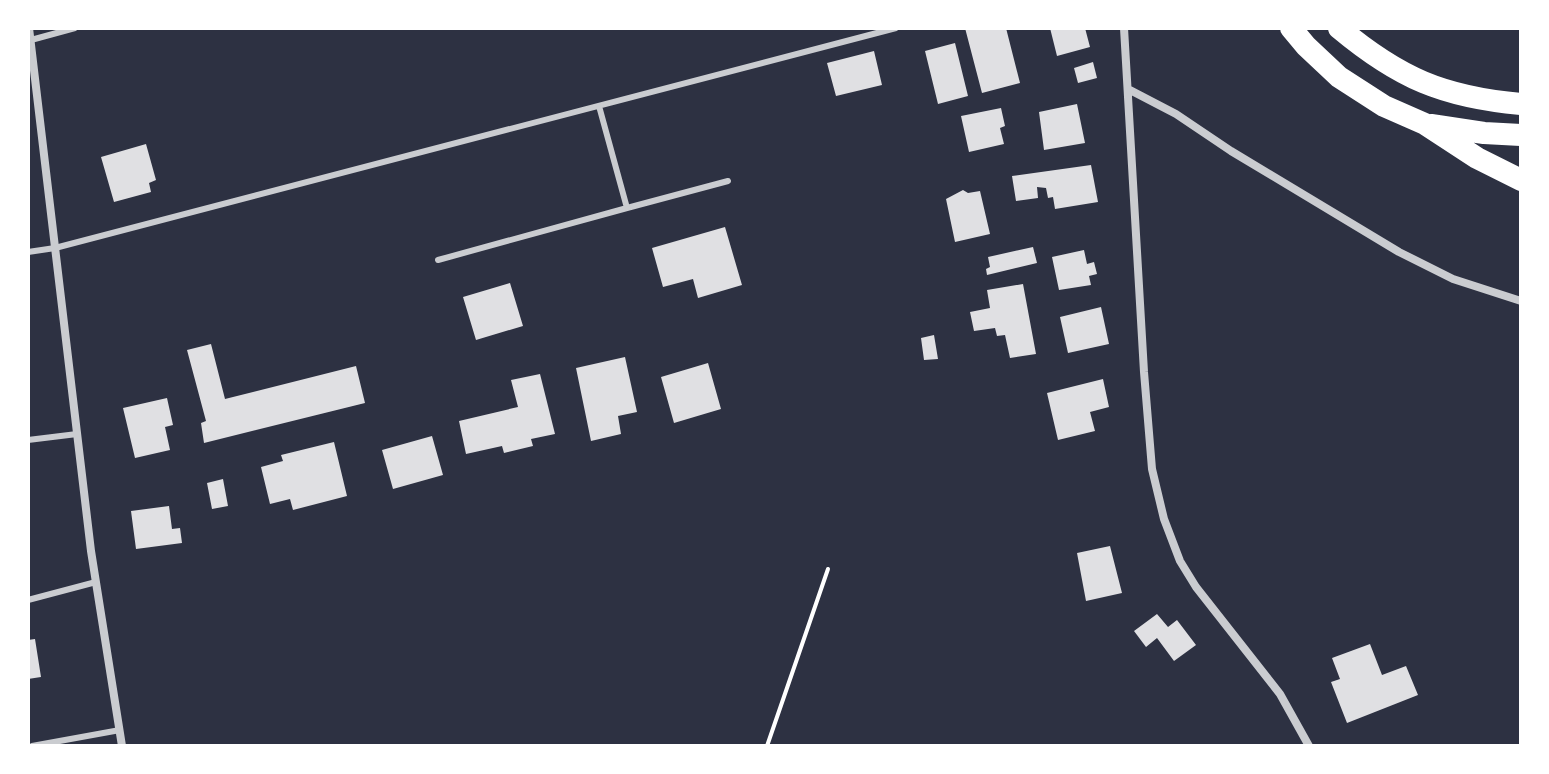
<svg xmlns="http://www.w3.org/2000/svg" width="1549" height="774" font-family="'Golos Text',sans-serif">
	<rect width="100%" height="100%" fill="#2d3142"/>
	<path fill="#e0e0e3" d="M965,28h41l14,55 -38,10z
		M1050,28h35l5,19 -33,9z
		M955,43l13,53 -30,8 -13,-53z
		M874,51l8,34 -46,11 -9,-33z
		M1093,62l4,16 -19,5 -4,-15z
		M1077,104l8,39 -41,7 -5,-38z
		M1001,108l4,18 -5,2 4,16 -35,8 -8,-36z
		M146,144l10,36 -7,3 2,9 -37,10 -13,-45z
		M1091,165l7,37 -43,7 -2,-12 -5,1 -2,-10 -9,-1 1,11 -22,3 -4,-25z
		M963,190l5,3 12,-2 10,43 -35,8 -9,-43z
		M725,227l17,58 -44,13 -5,-19 -30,8 -11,-39z
		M1033,247l4,16 -50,12 -1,-6 4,-2 -2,-10z
		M1084,250l3,14 7,-2 3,12 -8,2 2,9 -32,5 -7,-33z
		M510,283l13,43 -47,14 -13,-43z
		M1023,284l13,70 -26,4 -5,-23 -8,1 -2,-8 -21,3 -4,-19 20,-4 -3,-18z
		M1101,307l8,37 -41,9 -8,-36z
		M934,335l4,24 -14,1 -3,-22z
		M211,344l14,55 131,-33 9,37 -161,40 -3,-20 5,-2 -19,-71z
		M625,357l12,55 -19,4 3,18 -30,7 -15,-73z
		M708,363l13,46 -47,14 -13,-46z
		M540,374l15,60 -24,5 2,7 -29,7 -2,-7 -36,8 -7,-33 59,-14 -7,-27z
		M1103,379l6,28 -19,5 5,19 -37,9 -11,-47z
		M167,398l6,27 -8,2 5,23 -35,8 -12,-50z
		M432,436l11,39 -50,14 -11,-39z
		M334,442l13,54 -54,14 -3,-11 -20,5 -9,-37 22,-6 -2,-6z
		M223,479l5,27 -16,3 -5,-26z
		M169,506l3,23 8,-1 2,15 -46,6 -5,-38z
		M1110,546l12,47 -36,8 -9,-48z
		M1157,614l11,13 9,-7 19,25 -22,16 -17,-23 -11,9 -12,-16z
		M35,639l6,38 -13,2v-39z
		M1370,644l12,31 24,-9 12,29 -71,28 -16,-41 9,-3 -8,-21z"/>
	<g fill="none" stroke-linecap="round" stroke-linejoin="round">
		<path stroke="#fff" stroke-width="4" d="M767,746l61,-177"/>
		<path stroke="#caccd0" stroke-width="6" d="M31,40l44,-12
			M599,106l28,102 101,-27
			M28,252l27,-4 841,-220
			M438,260l189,-52
			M28,440l49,-6
			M28,600l68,-18
			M32,746l88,-16"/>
		<path stroke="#caccd0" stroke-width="8" d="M29,28l62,523 31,195
			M1124,28l20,344 8,97 12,50 16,42 16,26 84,107 29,52
			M1128,89l48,25 55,37 168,101 54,27 68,22"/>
		<path stroke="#fff" stroke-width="22" d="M1291,28l15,18 33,31 45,29 41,18 52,34 44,22
			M1339,28c60,50 104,69 182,76
			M1431,125l53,8 37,2"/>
	</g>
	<rect width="1549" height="774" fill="none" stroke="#ffffff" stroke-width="60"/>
</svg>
